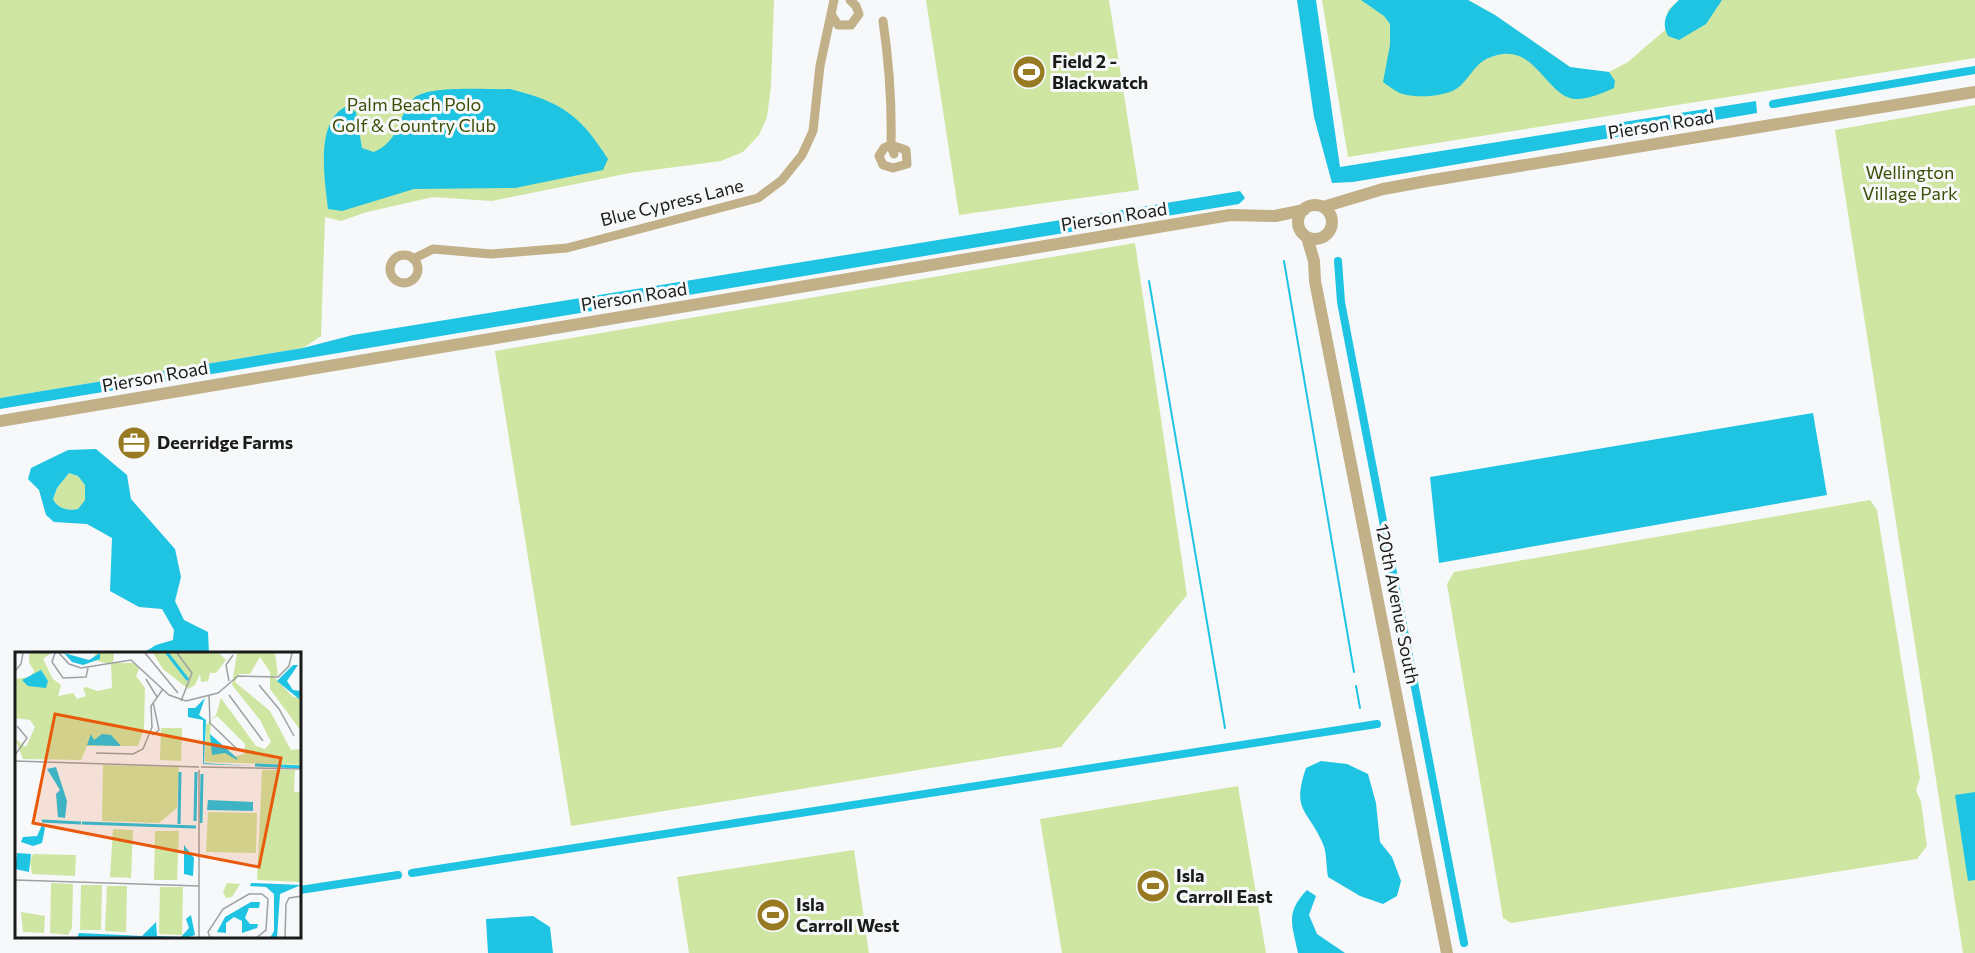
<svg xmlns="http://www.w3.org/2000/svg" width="1975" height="953" font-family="Commissioner,sans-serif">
	<rect width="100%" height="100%" fill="#f6f8fa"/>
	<path fill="#cee6a2" d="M0,0h774l-3,86 -4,31 -8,18 -16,17 -22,9 -91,12 -138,28 -59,-4 -66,15 -26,9 -16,-4 -4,119 -18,12 -303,50z
		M926,0h183l30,190 -180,25z
		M1322,0h146l27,15 75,52 20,4 19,1 19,-10 37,-32 3,-20 11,-10h296v58l-627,99z
		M1975,105v848h-12l-128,-823z
		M1135,243l52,352 -126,152 -490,79 -76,-475z
		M69,473l9,3 7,9v15l-7,9c-10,2 -20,0 -25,-10l4,-11z
		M1870,500l7,10 43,268 -4,12 5,12 6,44 -10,13 -406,64 -8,-5 -56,-334 7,-12z
		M1238,786l28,167h-204l-22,-134z
		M854,850l15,103h-180l-12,-76z"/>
	<path fill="#1fc4e3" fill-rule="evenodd" d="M1297,0h19l24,167 416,-66 1,12 -404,69 -21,1 -18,-66z
		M1361,0h107l27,15 75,52 39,5 6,9 -1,7c-11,5 -27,12 -40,11 -25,-3 -39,-50 -71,-45 -27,4 -27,17 -43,32 -10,10 -39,12 -53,9 -9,-1 -17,-8 -24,-13l7,-37v-21l-6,-8z
		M1679,0h43l-16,24 -27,16 -11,-4c-8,-15 0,-26 11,-36z
		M510,89c52,13 70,26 98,70l-5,11 -88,18 -101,1 -72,22 -14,-2c-3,-29 -14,-88 19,-103l9,6 6,36 12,4c28,-13 23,-37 40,-54 15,-13 75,-8 96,-9z
		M1240,191l5,7 -6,6 -1239,205v-11l303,-50 50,-13z
		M1813,413l14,82 -388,68 -9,-86z
		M96,449l31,26 4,24 44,50 6,28 -6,24 9,19 24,12 1,21h-66l13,-8 17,-5 1,-10 -12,-21 -23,-2 -29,-16 2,-53 -25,-14 -33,-2 -8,-7 -7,-25 -11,-11 3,-11 37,-18zM69,473l9,3 7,9v15l-7,9c-10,2 -20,0 -25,-10l4,-11z
		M1321,761l26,3 21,10 8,29 4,39 12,15 9,24 -4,15 -14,8 -23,-8 -32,-19c-2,-10 -1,-24 -5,-33 -15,-35 -32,-32 -17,-76z
		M1975,792v88l-7,1 -13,-86z
		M1307,890l9,6 -7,19 8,19 28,19h-47c-6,-29 -13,-40 9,-63z
		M533,916l17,11 3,26h-65l-2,-34z"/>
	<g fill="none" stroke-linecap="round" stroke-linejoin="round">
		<path stroke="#1fc4e3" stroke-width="2" d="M1284,261l70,411
			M1149,281l76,447
			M1356,686l4,22"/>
		<path stroke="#1fc4e3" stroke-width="8" d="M1773,104l202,-34
			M1338,261l3,41 123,641
			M412,873l965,-149
			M300,890l98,-15"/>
		<path stroke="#c1b088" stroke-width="9" d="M831,14l7,11h13l8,-11 -3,-8 -6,-6
			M883,21c6,41 9,82 8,124l-7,3 -5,8 4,9 10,3 14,-4 -1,-14 -15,-5 3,9
			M390 269a14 14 0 1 1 28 0a14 14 0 1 1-28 0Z
			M413,259l20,-10 58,5 76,-6 191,-50 24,-18 20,-25 11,-24 7,-65 14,-66"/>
		<path stroke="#c1b088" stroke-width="12" d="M1298 222a17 17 0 1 1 34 0a17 17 0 1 1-34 0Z
			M1323,207l60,-18 44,-8 548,-89
			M1307,237l7,24 1,20 132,672
			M0,421l1230,-206 45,1 29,-6"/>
	</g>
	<defs>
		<symbol id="stadium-disc" viewBox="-11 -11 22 22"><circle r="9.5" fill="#987a22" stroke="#f6f8fa"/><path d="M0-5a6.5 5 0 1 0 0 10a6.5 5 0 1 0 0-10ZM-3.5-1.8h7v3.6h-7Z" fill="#fff"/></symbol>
		<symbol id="office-disc" viewBox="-11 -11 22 22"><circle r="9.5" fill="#987a22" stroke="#f6f8fa"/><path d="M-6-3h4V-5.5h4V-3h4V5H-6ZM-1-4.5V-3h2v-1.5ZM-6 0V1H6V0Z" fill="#fff"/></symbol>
	</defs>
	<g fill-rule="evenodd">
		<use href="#stadium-disc" x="1010" y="53" width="38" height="38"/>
		<use href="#office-disc" x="115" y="424" width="38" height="38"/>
		<use href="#stadium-disc" x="1134" y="867" width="38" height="38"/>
		<use href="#stadium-disc" x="754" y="896" width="38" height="38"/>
	</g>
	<g text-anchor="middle" stroke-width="6" stroke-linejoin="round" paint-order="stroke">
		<g font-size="18" font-weight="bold" fill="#1a1b1b" stroke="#f6f8fa" text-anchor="start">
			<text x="1052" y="68">Field 2 -<tspan x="1052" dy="21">Blackwatch</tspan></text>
			<text x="157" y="449">Deerridge Farms</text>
			<text x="1176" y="882">Isla<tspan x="1176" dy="21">Carroll East</tspan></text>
			<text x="796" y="911">Isla<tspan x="796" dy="21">Carroll West</tspan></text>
		</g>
		<g font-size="18" fill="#3c4f06" stroke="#f6f8fa">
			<text x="414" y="111">Palm Beach Polo<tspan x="414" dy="21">Golf &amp; Country Club</tspan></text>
			<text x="1910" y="179">Wellington<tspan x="1910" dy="21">Village Park</tspan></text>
		</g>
		<g font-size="18" fill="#1a1b1b" stroke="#f6f8fa">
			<text transform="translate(1661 125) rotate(-9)" y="6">Pierson Road</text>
			<text transform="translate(672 203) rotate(-14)" y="6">Blue Cypress Lane</text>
			<text transform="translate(1114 217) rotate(-9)" y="6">Pierson Road</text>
			<text transform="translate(634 297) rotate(-9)" y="6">Pierson Road</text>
			<text transform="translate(155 377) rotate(-10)" y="6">Pierson Road</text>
			<text transform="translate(1397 604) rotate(79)" y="6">120th Avenue South</text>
		</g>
	</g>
	<g transform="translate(15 652)">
		<rect width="286" height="286" fill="#f6f8fa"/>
		<path d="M14,1h22l-8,6 10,20 8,6 -3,11 15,-3 4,6 9,-3 -3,-8 3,-1 11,4 15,-3 -1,-24 -14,-3 -4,-3 3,-5h18l-1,10h21l5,6 -3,7 9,12 -1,41 -6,17h-51l-6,14 -58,-1 -8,-20 11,8 9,-20 -5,-7 -15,-2v-39l15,-2 4,-6 -5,-9zM138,1h66l7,7 -10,13h-6l-2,8 -7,1 -1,-8 -5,11 -7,4 -25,-20zM222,1h38l3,22 -4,2 19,20 8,1v33l-31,-42v-17l-10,-15 -10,17h-11l-4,8 35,29 21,39 10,-1v16l-96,-3 1,-37 10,-10 5,-17 35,48 9,3 6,-7 -11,-22 -28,-35zM202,64l28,28 -1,10 -11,3 -23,-22 1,-15zM146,76h21l-1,33 -21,-1zM88,113l76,2 -2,41 -18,15 -57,-2zM247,118h33l-1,22h7v90l-44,-2zM193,160l49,1 -1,40 -50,-1zM98,177l20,1 -2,48 -21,-1zM140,179h24l-2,49h-23zM18,202l43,1 -1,21 -43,-2 -2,-13zM36,231l22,1 -1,44 -4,7 -18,-2zM212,231l13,1 -8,13 -6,1 -3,-6zM66,233h21l-1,45h-21zM92,234h20l-1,46 -21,-1zM145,235h23l-1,48 -23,-1zM6,260l24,4 -1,17 -21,-1z" fill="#cee6a2" fill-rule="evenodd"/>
		<path d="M49,1l25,7 11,-7v6l-17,6 -11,-3zM278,13h5l-11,16 6,9 8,1 -2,8 -22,-18zM26,18l7,11 -2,7 -18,-2 -6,-6zM190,46l-6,17 7,5 -2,43 49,3 -50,-2v-44l-15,-3v-9h7zM76,82l3,6 8,-6 9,1 10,11 -34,-1zM195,82l27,24v2l-12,-7 -13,2zM41,115l11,34 -2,17 -7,-1 -2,-23 4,-4 -13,-21zM193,148l45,2v9l-46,-1zM27,173l3,3 -3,15 -9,3 -12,-4 2,-5 14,-1zM169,193l10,13 -1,18 -9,-2zM2,201l14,1 -2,18 -14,-3zM236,231l50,2 -21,9 -3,44h-7l4,-7v-37l-8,-7 -16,-1zM236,250h9l-1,6h-10l-4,10 5,6h8l-1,4 -15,5v-12l-8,-4 -8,6v10l-9,-1 8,-15zM176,263l4,20 -9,3h-109l2,-5 63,3 14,-14 1,14 24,1 8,-9 -3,-9z" fill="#1fc4e3"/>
		<path fill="none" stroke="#1fc4e3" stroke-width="3" d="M152,1l21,27M240,113l47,2M27,169l39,2M180,169l1,-49M67,171l114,4M186,171l1,-49M164,172l1,-52"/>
		<path fill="none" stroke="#9ea0a1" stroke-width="1.5" d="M40,1l-3,9 11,16 23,-1 2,-9M44,1l10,11 12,4 50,-8 38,35 17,6 32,-8 20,-17 40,1 11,-11 3,-13M130,1l33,40M162,1l15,20 -11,28M0,19l6,-7 2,-11M131,27l11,18M214,29l-3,-16 7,-10M244,33l20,24 15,27M194,43l1,28 27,26M214,43l34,46M137,83l7,-5 -6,-28M81,101l37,1 10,-5 9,-22 -1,-21 12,-17M0,103l12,-17 -10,-12M0,109l184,6M186,115l101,2M184,118v168M0,228l184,6M195,286l-2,-6 15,-23 26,-15h13l6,5 -2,31 -10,8M270,286l1,-34 3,-6 13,-2"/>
		<path fill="#e8590c" fill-opacity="0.15" stroke="#e8590c" stroke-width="3" d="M40,62l226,44 -22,109 -226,-44z"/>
		<rect width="286" height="286" fill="none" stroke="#1a1b1b" stroke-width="3"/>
	</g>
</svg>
